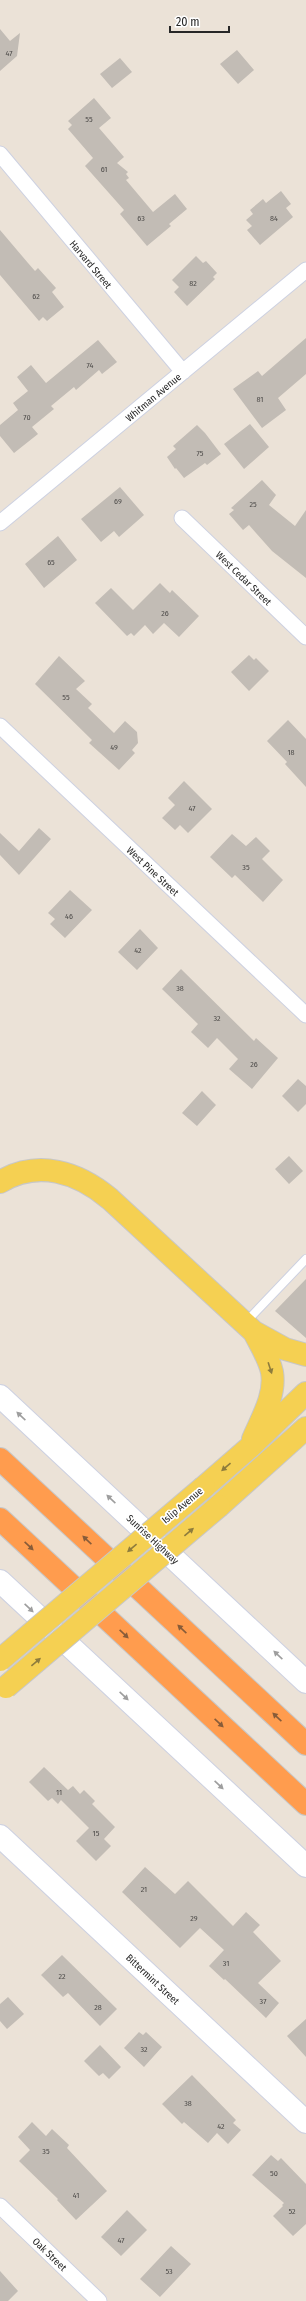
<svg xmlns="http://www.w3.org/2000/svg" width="306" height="2301" font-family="'Fira Sans Condensed',sans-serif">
	<rect width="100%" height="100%" fill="#ebe2d7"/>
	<path fill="#c2bcb5" d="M0,29l10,12 10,-8 -3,23 -17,15z
		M237,50l17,20 -16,14 -18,-20z
		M120,58l12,14 -20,16 -12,-14z
		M94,98l17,20 -12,10 25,29 -7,6 11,9 -2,2 3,4 -3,2 27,32 22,-18 12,15 -18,15 2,2 -24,20 -27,-32 4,-4 -39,-44 8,-8 -25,-29 4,-4 -4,-4z
		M281,191l10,13 -5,4 7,9 -33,28 -13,-15 5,-4 -6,-6 7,-6 -3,-4 13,-11 3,4z
		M0,230l28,33 7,8 3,-3 18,20 -4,4 12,15 -17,14 -4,-4 -4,4 -39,-46z
		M196,256l7,7 3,-2 11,12 -4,4 2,2 -28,27 -13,-14 5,-5 -7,-7z
		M306,338v36l-28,24 8,12 -24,18 -29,-39 25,-18 4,5z
		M98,340l19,22 -15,12 -3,-4 -23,20 -2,-3 -23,19 3,3 -22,18 6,7 -24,19 -14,-17v-11l18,-15 -5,-7 15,-12 -11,-14 14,-12 15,18z
		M250,424l19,23 -25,22 -20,-25z
		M197,425l8,8 16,21 -14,11 -2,-2 -21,15 -8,-10 -1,1 -8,-12 9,-8 -3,-3z
		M262,480l14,15 -7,10 26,21 11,-16v68l-34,-27 -23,-26 -6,5 -14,-16 5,-4 -3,-2z
		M120,487l24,28 -25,22 -5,-6 -13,11 -20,-23z
		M58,536l19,24 -33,28 -19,-24z
		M160,583l10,10 2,-3 27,26 -20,21 -15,-14 -11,11 -8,-9 -11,11 -3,-3 -4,3 -32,-33 16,-15 22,22z
		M249,655l5,5 2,-2 13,13 -20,20 -18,-19z
		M59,656l26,25 -9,8 16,15 -4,4 26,25 11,-12 12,11 1,11 -6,7 3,3 -16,17 -30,-27 3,-3 -57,-56z
		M288,720l18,19v48l-21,-23 2,-2 -20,-21z
		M184,781l28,28 -24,24 -8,-8 -5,5 -13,-12 13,-13 -7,-7z
		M39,828l12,11 -32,36 -19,-20v-22l19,18z
		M232,834l14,12 10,-9 14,14 -8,8 21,21 -20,22 -28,-27 -3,3 -22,-21z
		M70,890l22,20 -27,28 -15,-14 5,-5 -7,-6z
		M140,929l18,19 -21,22 -19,-18z
		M181,969l73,72 2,-3 22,20 -26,31 -23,-20 9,-10 -21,-21 -9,10 -17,-16 7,-8 -36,-35z
		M298,1079l8,7v18l-8,8 -16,-16z
		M202,1091l14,14 -19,21 -15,-13z
		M289,1156l14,15 -14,13 -14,-15z
		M306,1279v59l-31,-27z
		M44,1767l24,23 5,-4 7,8 4,-4 11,11 -3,3 23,23 -11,12 7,7 -15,15 -20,-20 13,-13 -28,-28 -3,4 -6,-6 -4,3 -19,-19z
		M145,1867l30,27 13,-13 45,45 13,-14 14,13 -7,7 28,29 -23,22 21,20 -13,15 -41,-39 -1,1 -15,-14 15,-16 -24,-22 -20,20 -58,-56z
		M62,1955l55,54 -17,17 -32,-33 -5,4 -22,-22z
		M8,1997l16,17 -17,15 -7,-8v-17z
		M306,2019v38l-19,-21z
		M139,2032l4,3 3,-3 16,15 -18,20 -20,-19z
		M100,2045l21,22 -12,12 -6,-6 -4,3 -15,-15z
		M192,2075l44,45 -3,3 8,7 -13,14 -11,-11 -9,10 -24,-21 -2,2 -20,-20z
		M32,2122l14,14 6,-7 17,16 -2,3 40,43 -31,29 -19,-20 1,-1 -39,-38 11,-11 -12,-13z
		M271,2155l7,6 3,-3 25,26v40l-13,12 -20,-20 10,-10 -1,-1 2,-2 -32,-28z
		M127,2210l20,20 -26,26 -20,-19z
		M171,2246l20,18 -31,33 -20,-18z
		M0,2271l18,20 -10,10h-8z"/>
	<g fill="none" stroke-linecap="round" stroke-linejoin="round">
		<defs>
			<path id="lane" d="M245,1323l61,-64"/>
			<path id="street" d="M0,154l183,218
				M182,518l124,119
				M0,523l306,-253
				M0,726l306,289
				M0,2206l99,95"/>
			<path id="secondary" d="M0,1396l306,286
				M0,1581l306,285
				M0,1836l306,286"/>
			<path id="primary" d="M0,1182c38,-23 78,-10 110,17l144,133 31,17 21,6
				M253,1439c9,-21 23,-44 19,-67 -3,-14 -12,-28 -18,-40
				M204,1487l46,-40 56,-54
				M219,1506l87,-78"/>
			<path id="highway" d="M0,1459l306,285
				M0,1519l306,285"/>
		</defs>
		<use href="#lane" stroke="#cdd1e1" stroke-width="10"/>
		<use href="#street" stroke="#cdd1e1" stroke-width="17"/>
		<use href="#secondary" stroke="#cdd1e1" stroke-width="24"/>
		<use href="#primary" stroke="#c7c7c7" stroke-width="24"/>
		<use href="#highway" stroke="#c7c7c7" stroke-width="24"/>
		<use href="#lane" stroke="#fff" stroke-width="8"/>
		<use href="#street" stroke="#fff" stroke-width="15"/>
		<use href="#secondary" stroke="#fff" stroke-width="22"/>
		<use href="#primary" stroke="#f5d052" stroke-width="22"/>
		<use href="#highway" stroke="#ff9c4e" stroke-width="22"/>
		<defs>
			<path id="primary-bridge" d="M0,1660l204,-173
				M6,1687l213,-181"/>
		</defs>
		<use href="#primary-bridge" stroke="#c7c7c7" stroke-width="24" stroke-linecap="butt"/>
		<use href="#primary-bridge" stroke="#f5d052" stroke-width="22"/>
	</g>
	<defs><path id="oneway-solid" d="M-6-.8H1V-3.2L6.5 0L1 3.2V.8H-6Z"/></defs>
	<g fill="#8e7c3c">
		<use href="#oneway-solid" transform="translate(270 1368) rotate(72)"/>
		<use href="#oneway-solid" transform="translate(226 1467) rotate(139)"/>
		<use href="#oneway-solid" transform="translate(189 1532) rotate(-40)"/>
		<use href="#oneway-solid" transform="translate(132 1548) rotate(140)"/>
		<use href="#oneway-solid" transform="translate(36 1662) rotate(-40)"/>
	</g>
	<g fill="#9e9e9e">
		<use href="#oneway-solid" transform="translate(21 1416) rotate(-137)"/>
		<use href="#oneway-solid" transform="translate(111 1499) rotate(-137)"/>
		<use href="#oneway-solid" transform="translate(29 1608) rotate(43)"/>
		<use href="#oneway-solid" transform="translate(278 1655) rotate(-137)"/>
		<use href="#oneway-solid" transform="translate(124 1696) rotate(43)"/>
		<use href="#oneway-solid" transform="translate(219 1785) rotate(43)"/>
	</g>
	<g fill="#885c39">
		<use href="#oneway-solid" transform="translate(87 1540) rotate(-137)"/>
		<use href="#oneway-solid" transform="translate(29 1546) rotate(43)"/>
		<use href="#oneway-solid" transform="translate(182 1629) rotate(-137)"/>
		<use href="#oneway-solid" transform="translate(124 1634) rotate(43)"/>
		<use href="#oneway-solid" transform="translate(277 1717) rotate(-137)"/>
		<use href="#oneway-solid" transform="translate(219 1723) rotate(43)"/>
	</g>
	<g text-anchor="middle" stroke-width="3.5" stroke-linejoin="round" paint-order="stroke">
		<g font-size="8" fill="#4e4c4a">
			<text x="9" y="56">47</text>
			<text x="89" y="122">55</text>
			<text x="104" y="172">61</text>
			<text x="141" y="221">63</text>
			<text x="274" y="221">84</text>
			<text x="193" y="286">82</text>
			<text x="36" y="299">62</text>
			<text x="90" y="368">74</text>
			<text x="260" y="402">81</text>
			<text x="27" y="420">70</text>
			<text x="200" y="456">75</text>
			<text x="118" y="504">69</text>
			<text x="253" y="507">25</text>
			<text x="51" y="565">65</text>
			<text x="165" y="616">26</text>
			<text x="66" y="700">55</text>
			<text x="114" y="750">49</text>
			<text x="291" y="755">18</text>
			<text x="192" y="811">47</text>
			<text x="246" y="870">35</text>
			<text x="69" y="919">46</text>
			<text x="138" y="953">42</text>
			<text x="180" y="991">38</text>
			<text x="217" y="1021">32</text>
			<text x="254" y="1067">26</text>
			<text x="59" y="1795">11</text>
			<text x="96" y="1836">15</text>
			<text x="144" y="1892">21</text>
			<text x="194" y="1921">29</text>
			<text x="226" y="1966">31</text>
			<text x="62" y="1979">22</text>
			<text x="263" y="2004">37</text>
			<text x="98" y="2010">28</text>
			<text x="144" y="2052">32</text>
			<text x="188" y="2106">38</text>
			<text x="221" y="2129">42</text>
			<text x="46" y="2154">35</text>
			<text x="274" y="2176">50</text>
			<text x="76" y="2198">41</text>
			<text x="292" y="2214">52</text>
			<text x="121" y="2243">47</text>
			<text x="169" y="2274">53</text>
		</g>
		<g font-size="10" fill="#272727" stroke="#fff">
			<text transform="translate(91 264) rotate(50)" y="4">Harvard Street</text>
			<text transform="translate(153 397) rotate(-40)" y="4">Whitman Avenue</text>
			<text transform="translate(244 578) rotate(44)" y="4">West Cedar Street</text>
			<text transform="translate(153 871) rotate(43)" y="4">West Pine Street</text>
			<text transform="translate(182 1505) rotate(-40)" y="4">Islip Avenue</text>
			<text transform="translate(153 1539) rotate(43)" y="4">Sunrise Highway</text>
			<text transform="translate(153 1979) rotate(43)" y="4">Bittermint Street</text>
			<text transform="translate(50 2254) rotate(44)" y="4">Oak Street</text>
		</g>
	</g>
	<path d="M170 26v6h59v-6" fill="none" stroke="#272727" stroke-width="2"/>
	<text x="176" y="26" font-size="12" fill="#272727" stroke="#ffffff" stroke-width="3" paint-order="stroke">20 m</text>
</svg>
